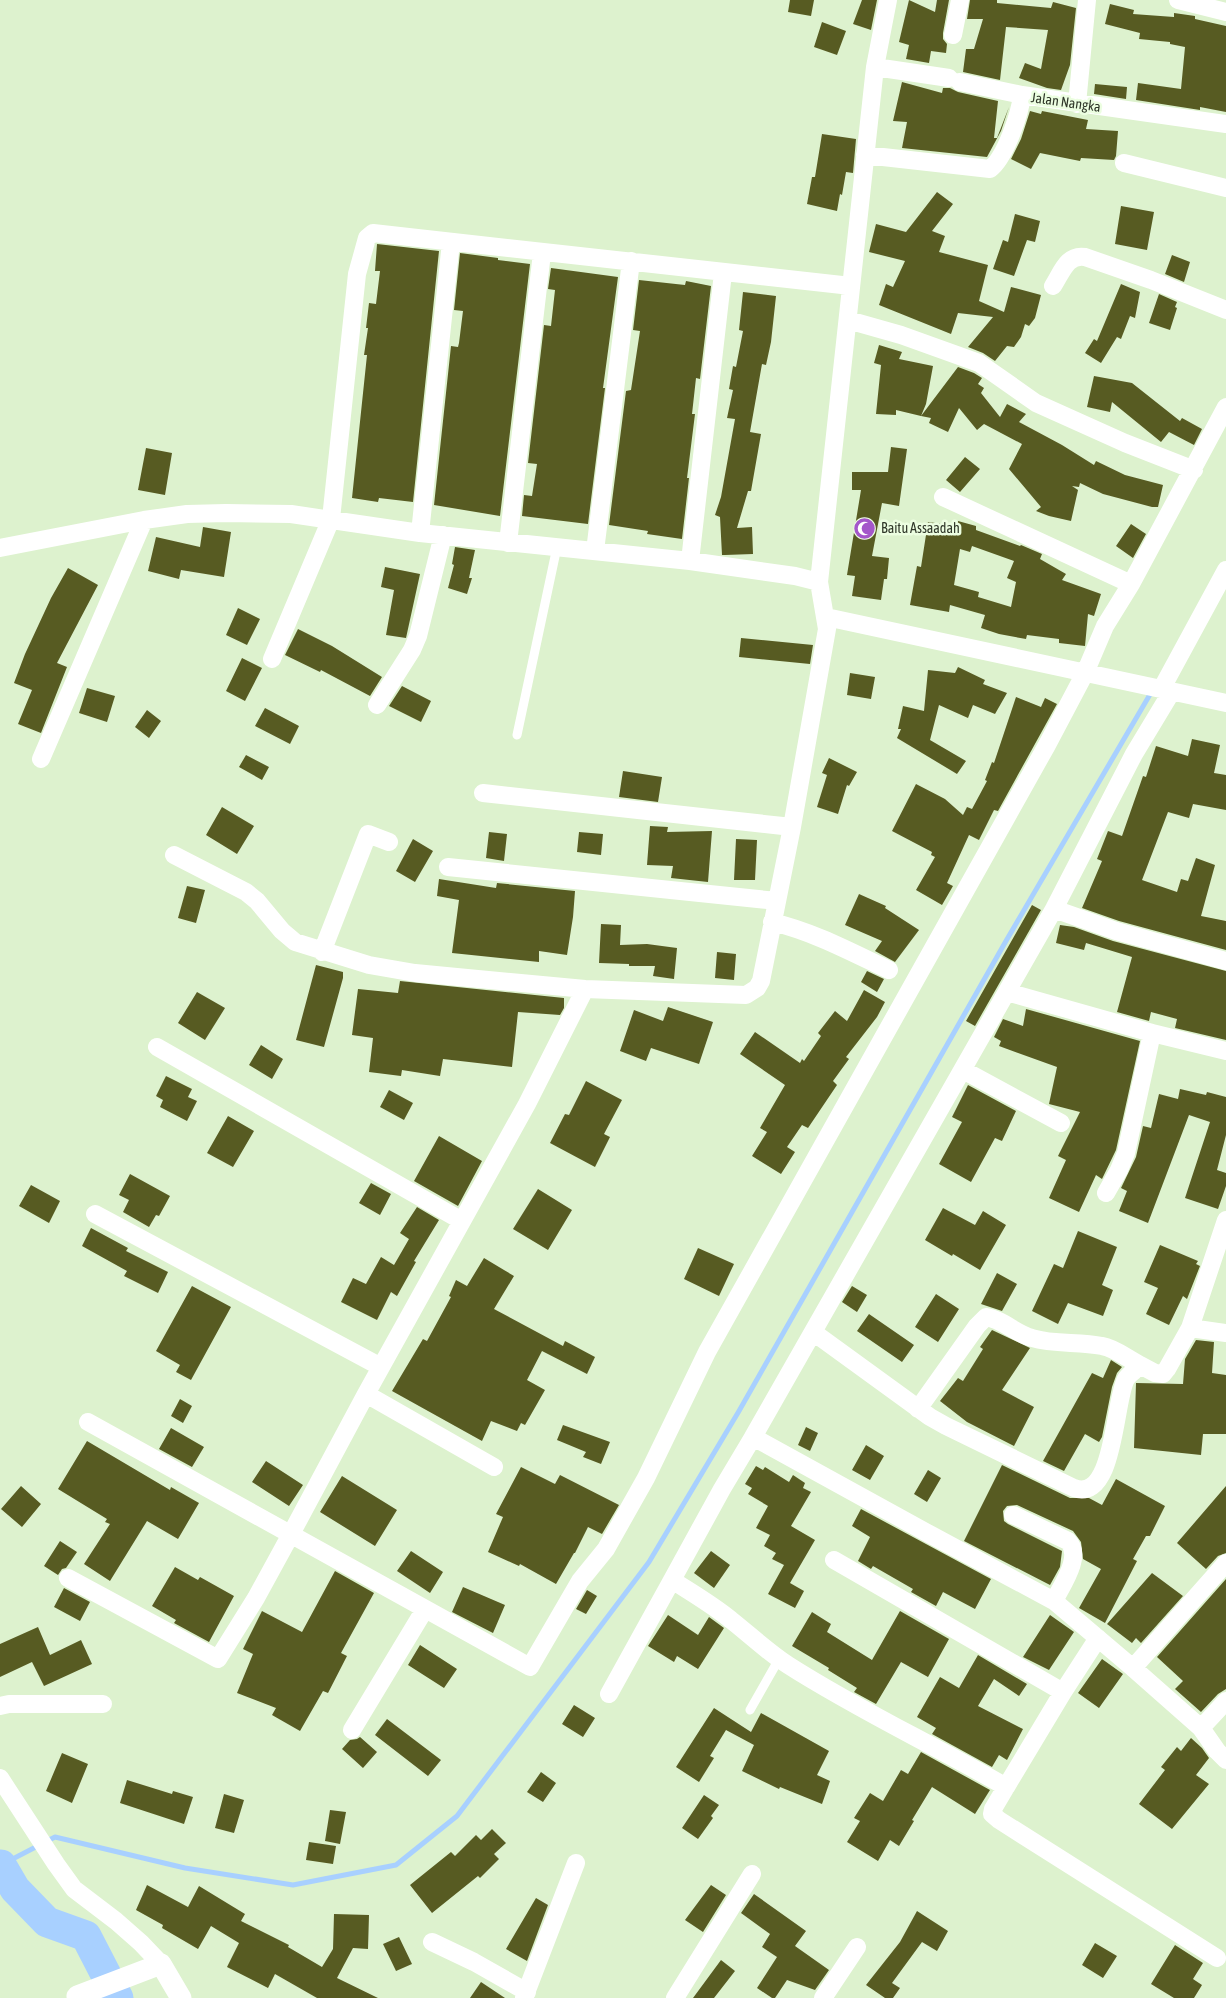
<svg xmlns="http://www.w3.org/2000/svg" width="1226" height="1998" font-family="'Asap Condensed',sans-serif">
	<rect width="100%" height="100%" fill="#ddf2ce"/>
	<g fill="none" stroke-linecap="round" stroke-linejoin="round">
		<path stroke="#a8d0ff" stroke-width="5" d="M0,1863l1,2 54,-28 130,31 108,17 103,-20 61,-49 192,-254 90,-151 267,-470 146,-250"/>
		<path stroke="#a8d0ff" stroke-width="31" d="M1,1865l14,24 32,33 39,14 32,62"/>
	</g>
	<path fill="#575b22" fill-rule="evenodd" d="M790,0h24l-3,16 -23,-4z
		M862,0h15l-6,30 -18,-6z
		M909,0l26,12 2,-12h12l-6,33v6l4,5 -1,9 -15,-2 -2,12 -23,-4 3,-14 -10,-3z
		M970,0h27v3l54,5 2,-6 23,6 -6,57 -9,25 -14,-2 -28,-10 6,-15 16,6 7,-39 -42,-3 -6,53 -37,-8 3,-23h8l9,-30h-16z
		M1110,4l24,6 -1,4 41,3v-4l21,3v3l31,7v86l-26,-5v3l-64,-10 2,-17 43,6 4,-42 -15,-3v-2l-31,-3 1,-6 -35,-9z
		M822,22l24,9 -9,24 -23,-8z
		M902,82l40,11 1,-5h7l8,4 40,9 -4,37h3l12,-31 -8,24 -14,26 -85,-9 5,-26 -14,-1z
		M1095,84l32,3 -1,12 -32,-5z
		M1030,111l11,3 1,-3 46,9 -2,9 32,2 -2,25 -2,4 -33,-2 -1,3 -40,-8 -9,16 -20,-10 10,-20z
		M822,134l34,5 -3,34 -7,-1 -4,23 -2,-1 -3,17 -30,-7 5,-27h3z
		M937,192l16,12 -21,27 13,5 -6,16 49,13 -9,36 25,11 7,-25 30,8 -6,23 -6,8 -4,-2 -4,13 -7,10 -7,-1 -12,15 -12,-8 -15,-6 25,-30 -35,-4 -7,21 -72,-29 7,-21 7,3 12,-26 -36,-9 7,-28 30,8z
		M1121,206l33,6 -7,38 -32,-6z
		M1015,214l25,7 -5,21 -8,-2 -13,36 -21,-7 10,-29 5,2z
		M377,244l62,7 -26,251 -34,-4 -1,4 -26,-4 15,-143h-3l4,-27h-2l3,-25 7,1 4,-33h-5z
		M460,253l38,5v2l32,4 -30,252 -66,-11 17,-159 7,1 1,-4 4,-32 -9,-1z
		M1172,255l18,7 -6,20 -19,-8z
		M551,268l67,9 -15,111h2l-17,136 -66,-8 2,-21 8,1 5,-32 -9,-1 16,-138 7,1 4,-36 -7,-1z
		M639,280l46,5 1,-4 25,5 -11,93 -4,-1 -4,36h3l-8,64h2l-7,61 -35,-5 1,-3 -39,-6 17,-134 5,-1 9,-59 -7,-1z
		M1121,284l19,8 -5,26 -5,-2 -9,23 -4,-2 -16,26 -16,-10 9,-14 3,2z
		M743,292l33,4 -5,46 -5,23 -4,-1 -12,68 11,2 -10,57h-3l-11,37 15,-1 1,27 -28,1h-3l-2,-38 -5,-2 6,-18 14,-78 -8,-1 6,-28 -4,-1 4,-23 3,1 7,-36 -4,-1z
		M1159,294l18,8 -2,5 2,1 -7,22 -21,-7z
		M879,345l23,7 -3,7 34,7 -7,38 -5,12 -25,-6v5l-20,-1 5,-49 -7,-2z
		M958,367l16,6 8,5 -4,6 6,4 -3,5 19,24 7,-13 19,10 -7,8 43,23 32,20 2,-4 29,14 38,10 -5,22h-6l-49,-13 -23,-11 -1,4 -7,-1 6,4 -7,31 -22,-5 -13,-5 5,-4 -32,-38 13,-25 -38,-20 -7,6 -18,-22 -11,24 -19,-9 2,-5 -10,-2z
		M1094,376l38,7 48,38 2,-3 20,11 -8,16 -25,-13 -8,10 -49,-40 -2,10 -23,-5z
		M891,447l16,2 -8,57 -17,-3 -10,53 17,2 -2,21h-3l-3,21 -29,-4 3,-20 -8,-1 14,-85h-9v-18h36z
		M146,448l26,5 -7,42 -27,-5z
		M965,457l15,12 -20,23 -14,-12z
		M958,521l18,5v4l44,16 1,-1 21,9 -2,5 26,15 -4,6 39,14 -7,22 -6,-2 -3,32 -26,-3v-4l-32,-4 -1,4 -27,-5 -18,-6 4,-13 -35,-10 -1,7 -39,-7 7,-39 4,1 7,-45 29,4zM972,546l42,15 -7,17 9,4 -5,25 -33,-10 1,-5 -25,-7 6,-36 10,3z
		M1131,524l15,10 -13,24 -17,-12z
		M203,527l28,5 -7,45 -43,-7 -2,9 -31,-8 8,-34 44,10z
		M455,547l20,3 -6,28h3l-5,16 -19,-6 6,-23 -2,-1z
		M385,567l35,7 -14,64 -20,-3 8,-45 -13,-3z
		M68,568l30,17 -41,78 10,4 -26,66 -23,-9 14,-34 -18,-7 11,-29 26,-56z
		M238,608l22,11 -13,26 -21,-10z
		M298,629l34,17 50,31 -12,19 -49,-26 -1,2 -35,-17z
		M741,638l72,7 -3,19 -71,-7z
		M242,658l20,10 -17,33 -19,-10z
		M958,667l27,13 -2,4 24,9 -12,21 -22,-9 -5,13 -29,-13 -9,35 36,21 -9,13 -60,-36 4,-9h-3l5,-23 21,5 4,-41 27,3z
		M850,673l25,4 -4,22 -24,-4z
		M402,686l29,15 -10,21 -32,-16z
		M87,688l28,8 -8,26 -28,-9z
		M1016,697l25,10 4,-9 12,6 -59,107 -4,-1 -15,30 -10,-5 -22,48 6,3 -11,19 -26,-15 19,-33 -4,-2 1,-3 -40,-21 24,-47 29,15 18,16 4,-8 5,2 15,-28 -2,-1 7,-18 2,1z
		M265,708l34,18 -9,18 -35,-18z
		M147,710l14,11 -12,17 -14,-11z
		M1192,739l28,6 -6,28 12,2v35l-33,-6 -4,14 -21,-6 -26,68 35,12 4,-13 7,2 8,-23 19,7 -14,51 25,5v29l-107,-29 -37,-13 20,-47 -5,-2 11,-28 14,5 21,-60 3,1 10,-31 32,10z
		M246,755l23,12 -7,13 -23,-13z
		M829,758l28,14 -8,14 -2,-1 -9,29 -21,-7 10,-32 -5,-2z
		M623,771l39,6 -4,25 -39,-5z
		M222,807l32,19 -17,28 -31,-19z
		M650,826l18,1 -1,5 45,-1 -4,51 -37,-4 2,-12 -26,-1z
		M489,832l18,2 -3,27 -18,-3z
		M579,832l24,2 -2,21 -24,-3z
		M413,839l20,12 -18,31 -19,-11z
		M736,839l21,1 -2,40h-21z
		M439,879l57,9 1,-5 78,8 -2,26 -6,38 -28,-4v11l-87,-9 7,-53 -22,-4z
		M187,886l18,4 -9,33 -18,-5z
		M859,894l27,12 -1,2 34,22 -24,32 -20,-11 7,-10 -37,-16z
		M1032,905l9,5 -66,116 -9,-5z
		M601,924l20,1 -1,20 27,-1 30,4 -3,31 -21,-3 2,-10h-26v-2l-30,-1z
		M1060,925l14,2 39,14 113,30v69l-51,-12 2,-9 -26,-7 -2,9 -32,-9 15,-55 -46,-14 -2,7 -28,-7z
		M717,952l19,2 -2,26 -19,-2z
		M316,965l27,7v6l-19,69 -28,-7z
		M867,971l17,8 -7,13 -16,-10z
		M400,981l164,17v10l-4,7 -42,-3 -6,55 -69,-8 -3,17 -38,-6 -1,6 -32,-4 4,-34 -21,-3 6,-46 40,4z
		M864,990l21,12 -8,15 -31,40 3,2 -16,22 4,4 -29,43 -6,-3 -15,22 8,5 -14,22 -29,-18 15,-24 -7,-4 25,-43 -45,-31 15,-22 45,31 2,-4 2,2 17,-25 -3,-3 17,-22 12,10z
		M197,992l28,16 -20,32 -27,-17z
		M668,1007l45,15 -14,42 -48,-16 -5,13 -26,-10 14,-41 29,11z
		M1026,1009l114,32 -24,109 -14,29 -6,-4 -17,37 -30,-14 17,-38 -8,-4 22,-44 -31,-8 8,-37 -58,-21 2,-5 -7,-4 9,-18 20,7z
		M261,1045l22,14 -11,20 -23,-14z
		M166,1076l26,13 -4,8 9,4 -10,20 -27,-14 3,-7 -7,-4z
		M586,1081l36,19 -18,34 6,3 -15,30 -45,-24 15,-29 4,1z
		M968,1085l48,26 -14,30 -7,-3 -24,44 -32,-18 23,-42 -10,-5z
		M1180,1089l26,6 1,-3 19,5v38l-9,35 9,3v13l-8,23 -33,-11 25,-76 -21,-7 -41,108 -29,-12 8,-20 -6,-3 15,-31 7,-31 8,2 8,-34 19,5z
		M389,1090l24,13 -9,17 -24,-13z
		M228,1116l26,15 -21,36 -26,-14z
		M439,1136l43,25 -24,45 -44,-25z
		M130,1174l40,22 -11,20 -3,-1 -7,12 -26,-15 6,-12 -10,-5z
		M371,1183l20,11 -11,21 -21,-12z
		M31,1185l29,16 -11,22 -30,-17z
		M538,1189l34,21 -24,40 -35,-21z
		M417,1207l22,13 -25,41 2,1 -19,34 -6,-4 -14,28 -36,-18 12,-24 13,6 15,-27 13,8 15,-26 -9,-6z
		M943,1208l32,17 8,-14 23,14 -26,45 -27,-16 -1,2 -27,-16z
		M91,1228l37,20 -2,3 42,21 -10,21 -34,-17 3,-5 -45,-25z
		M1078,1231l39,16 -15,38 11,5 -10,26 -35,-13 -10,21 -26,-13 22,-47 9,4z
		M1160,1245l38,16 -2,3 4,2 -13,33 -4,-3 -14,29 -23,-11 12,-26 -14,-6z
		M698,1248l36,16 -15,32 -35,-17z
		M484,1258l30,18 -20,33 69,37 2,-5 30,16 -8,17 -45,-23 -15,29 18,10 -20,35 -4,-2 -4,8 -26,-10 -9,20 -90,-50 31,-52 4,2 24,-44 -2,-1 7,-16 11,6z
		M997,1273l20,11 -15,27 -21,-7z
		M192,1286l39,21 -40,73 -15,-8 4,-7 -24,-14z
		M852,1286l15,9 -10,17 -15,-10z
		M936,1294l23,15 -21,33 -23,-15z
		M869,1314l45,31 -12,17 -45,-31z
		M992,1330l38,18 -28,42 32,17 -20,39 -47,-24 -27,-21 18,-23 5,3 20,-32 -3,-2z
		M1196,1340l18,2 -2,31 14,2v59h-23l-2,21 -67,-7 2,-65 47,1 2,-25z
		M1111,1360l11,7 -5,6 -5,14 -10,50 -3,5 -14,-8 -21,37 -21,-10 49,-88 11,5z
		M180,1399l12,7 -9,17 -12,-7z
		M563,1425l47,17 -9,22 -18,-7 3,-5 -29,-12z
		M806,1427l12,6 -8,18 -12,-6z
		M171,1428l33,19 -12,20 -33,-18z
		M87,1441l83,49 1,-3 28,16 -21,36 -31,-18 -37,60 -26,-17 26,-40 -5,-2 2,-3 -49,-30z
		M866,1445l18,11 -14,24 -18,-10z
		M266,1461l37,24 -14,21 -37,-24z
		M1002,1465l68,33h19l13,7 14,-26 49,27 -15,30h-4l-13,23 4,2 -32,62 -26,-15 22,-39 -18,-10 -2,-17 -8,-11 -56,-26 -10,1 -4,5 1,10 4,3 54,27 -2,16 -10,18 -86,-44z
		M756,1466l7,4 2,-3 24,15 4,-7 12,8 -2,5 8,4 -20,34 24,14 -25,43 14,8 -9,17 -27,-14 16,-29 -12,-6 4,-6 -12,-7 6,-11 -14,-7 12,-22 -20,-12 4,-6 -7,-4z
		M521,1467l34,17 5,-9 59,30 -17,29 -14,-7 -13,26h-1l-18,31 -36,-20 -1,2 -31,-14 15,-35 -7,-3z
		M928,1470l13,8 -14,24 -13,-8z
		M342,1476l55,34 -22,36 -55,-34z
		M21,1486l20,18 -19,23 -21,-18z
		M1226,1486v67l-8,3 -12,13 -29,-26z
		M861,1509l130,70 -16,30 -32,-17 -7,14 -25,-14 2,-3 -40,-23 -2,3 -13,-8 12,-24 -18,-11z
		M60,1541l17,11 -11,16 -4,1 -4,6 -14,-9z
		M411,1551l32,21 -13,21 -33,-22z
		M711,1551l19,14 -16,23 -20,-15z
		M175,1567l23,13 2,-3 34,19 -25,46 -35,-19 2,-3 -24,-14z
		M335,1571l39,22 -33,60 6,3 -19,37 -5,-2 -23,40 -28,-16 4,-7 -39,-15 16,-39 -10,-5 19,-38 40,21z
		M1152,1573l31,23 -42,47 -5,-5 -4,5 -25,-19z
		M1226,1579v110l-8,5 -17,18 -26,-23 8,-8 -26,-24z
		M463,1587l42,18 -12,28 -41,-21z
		M64,1588l26,14 -10,19 -26,-14z
		M587,1590l10,6 -11,18 -10,-5z
		M900,1611l49,28 -21,38 -27,-15 -25,42 -22,-12 3,-4 -29,-18 1,-2 -37,-22 20,-34 19,12 -4,8 45,28z
		M668,1615l30,20 11,-18 15,11 -26,41 -21,-13 -3,6 -26,-16z
		M1050,1615l24,17 -25,38 -26,-13z
		M38,1627l12,28 31,-15 11,24 -48,22 -12,-24 -32,15v-33z
		M420,1645l37,24 -13,19 -36,-23z
		M978,1655l49,29 -8,12 -25,-17 -16,27 45,23 -16,31 -8,-5 -7,12 -60,-33 4,-6 -19,-11 23,-40 19,11z
		M1102,1659l21,15 -24,34 -21,-15z
		M574,1705l21,13 -12,19 -21,-13z
		M714,1708l37,24 10,-19 68,38 -12,24 13,6 -8,23 -42,-17 -1,2 -37,-18 12,-26 -28,-15 -16,26 4,2 -15,24 -23,-15z
		M387,1719l54,41 -13,16 -53,-41z
		M360,1737l17,15 -14,16 -21,-19 8,-9 7,-1z
		M1191,1738l11,10 7,10 -13,17 13,9 -37,45 -33,-25 26,-34 -4,-3 16,-20 4,4z
		M921,1752l69,38 -15,24 -43,-27 -20,33 2,1 -15,25 -9,-6 -12,21 -31,-19 13,-21 -6,-3 16,-25 13,8 18,-31 7,4z
		M62,1753l26,11 -16,39 -26,-12z
		M541,1772l15,11 -13,19 -16,-10z
		M127,1780l45,14 1,-3 20,6 -9,27 -64,-21z
		M224,1794l20,6 -10,33 -19,-5z
		M704,1795l15,10 -8,11 2,2 -15,21 -16,-11z
		M330,1810l16,2 -6,32 -15,-3z
		M492,1829l14,14 -12,11 5,5 -19,19 -2,-2 -46,37 -22,-28 41,-33 4,4 21,-21 5,5z
		M309,1842l27,4 -3,18 -27,-4z
		M147,1885l41,22 11,-21 46,28 -4,7 48,24 -1,2 34,20 11,-18 1,-35 35,1 -1,34 -15,-1 -16,30 41,20h-61l-42,-24 -7,14 -41,-21 12,-24 -28,-17 -13,23 -36,-21 1,-3 -27,-15z
		M711,1885l15,10 -23,37 -18,-12z
		M754,1894l52,37 -11,15 34,24 -14,20 -28,-10 -12,18h-3l-15,-10 20,-31 -15,-10 8,-13 -29,-21z
		M536,1898l12,7 -21,56 -21,-12z
		M917,1911l31,20 -11,20 -15,-9 -30,41 8,5 -7,10h-8l-19,-13 34,-43z
		M399,1937l13,27 -16,7 -13,-27z
		M1095,1943l22,13 -14,22 -21,-13z
		M1175,1945l28,18 -10,16 9,6 -8,13h-20l-23,-14z
		M721,1960l14,11 -21,27h-21z
		M481,1982l24,16h-35z"/>
	<g fill="none" stroke-linecap="round" stroke-linejoin="round">
		<path stroke="#fff" stroke-width="9" d="M517,735l40,-188
			M750,1710l29,-51"/>
		<path stroke="#fff" stroke-width="18" d="M1178,0l48,12
			M953,35l7,-35
			M875,67l74,11
			M960,82l62,13
			M1077,104l10,-104
			M865,155l125,14c15,-11 30,-55 32,-74l204,29
			M1124,163l102,25
			M1053,286c9,-14 14,-32 32,-29l66,23 75,30
			M848,320l53,15 78,28 57,40 89,40 69,27
			M943,497l188,87
			M420,533l31,-291
			M508,543l34,-290
			M0,548l144,-28 43,-6 39,-1 65,1 129,19 270,28 105,15 24,6
			M595,551l36,-290
			M690,561l33,-288
			M826,617l400,86
			M272,659l59,-140 26,-245 10,-36 6,-5 478,53
			M1162,688l64,-118
			M377,705l35,-55 6,-14 25,-101
			M41,759l103,-239
			M483,793l309,34
			M174,855l72,37 11,9 25,30 13,11 74,23 46,8 170,16 161,6 11,-7 4,-7 31,-154 35,-198 -8,-47 56,-515 13,-67
			M448,867l329,34
			M1054,909l62,22 110,30
			M772,922c42,10 79,30 117,48
			M322,952l46,-118 21,8
			M1007,992l145,41
			M157,1047l305,174
			M963,1070l98,53
			M1106,1193l13,-23 7,-17 26,-120 74,18
			M95,1214l286,153
			M1190,1328l36,5
			M813,1332l117,85 16,9 128,62c41,15 40,-88 52,-109 3,-5 10,-9 14,-14l15,8 8,1 4,-5 23,-41 36,-108
			M366,1394l128,73
			M918,1409l59,-83 9,-9c16,2 30,17 46,21 23,7 47,3 70,8 13,2 26,13 38,19
			M88,1422l442,245 50,-86 26,-32 40,-71 61,-126 340,-607 38,-72 20,-47 26,-42 95,-177
			M753,1437l301,-528 80,-155 38,-63
			M1013,1515l55,26c15,15 -6,44 -14,60
			M834,1560l229,132
			M68,1578l150,81 38,-61 35,-64 75,-140 161,-290 58,-115
			M1098,1638l-35,54 -57,95c-72,-42 -148,-77 -218,-122 -20,-13 -38,-30 -57,-45 -18,-15 -39,-27 -59,-40l50,-91 31,-52 178,98 123,66 79,67 93,-105
			M1133,1668l68,60
			M609,1694l63,-114
			M1226,1701l-25,27 16,23 9,9
			M0,1706l9,-2h94
			M352,1730l73,-121
			M0,1778l56,86 18,25 42,32 25,22 20,21
			M1006,1787l-13,22 -1,5 7,6 218,138
			M432,1942l42,20 53,30
			M524,1998l52,-135
			M675,1998l77,-124
			M823,1998l34,-51"/>
		<path stroke="#fff" stroke-width="21" d="M77,1996l84,-32 20,34"/>
	</g>
	<defs>
		<symbol id="mosque-disc" viewBox="-11 -11 22 22"><circle r="9.5" fill="#a457ca" stroke="#ecfee1"/><path d="M3.5-4.9A6 6 0 1 0 3.5 4.9A5 5 0 1 1 3.5-4.9Z" fill="#fff"/></symbol>
	</defs>
	<g fill-rule="evenodd">
		<use href="#mosque-disc" x="852" y="516" width="25" height="25"/>
	</g>
	<g text-anchor="middle" stroke-width="5" stroke-linejoin="round" paint-order="stroke">
		<g font-size="14" fill="#2f3729" stroke="#ecfee1">
			<text transform="translate(1066 102) rotate(8)" y="5">Jalan Nangka</text>
		</g>
		<g font-size="14" fill="#2f3729" stroke="#ecfee1" text-anchor="start">
			<text x="881" y="533">Baitu Assaadah</text>
		</g>
	</g>
</svg>
